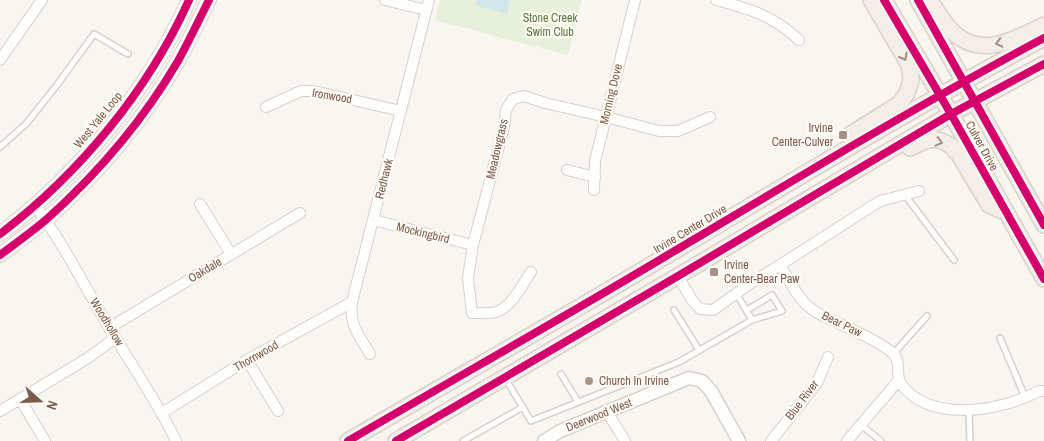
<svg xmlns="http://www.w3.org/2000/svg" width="1044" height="441" font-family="'Archivo Narrow',sans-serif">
	<rect width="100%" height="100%" fill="#f9f5f0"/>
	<path fill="#e7f0db" d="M440,0h142l-14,55 -133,-35z"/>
	<path fill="#d0e8ea" d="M477,0h33l-3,14 -31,-8z"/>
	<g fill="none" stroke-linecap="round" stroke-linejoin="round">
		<defs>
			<path id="service" d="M0,147l26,-23 31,-39 37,-51 34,20
				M905,195l49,65
				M674,310l25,40
				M747,310l25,-15 10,16 -30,9
				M1000,338l25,59
				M894,353l33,-37
				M561,374l17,28
				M505,378l26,43 148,-59 73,-42 -16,-27
				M969,410l1,31
				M861,425l20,16
				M463,441l60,-34"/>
			<path id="minor" d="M385,0l41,10
				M716,0c34,9 56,15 83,40
				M0,60l42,-60
				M266,107l35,-16h13l87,20
				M567,170l28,7
				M594,190l1,-29 40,-161
				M200,204l31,50
				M35,205c28,38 49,80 73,121 23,38 49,75 68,115
				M373,220l100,25
				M780,265l100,-64 39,-10
				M531,272c-9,13 -19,35 -35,40 -7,2 -16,1 -24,1l-4,-35 5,-33 31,-118 2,-17 7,-11 11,-3 21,7 61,14 53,14h19l32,-14
				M678,276l14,24 8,9 13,1 38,-27 29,-18c9,14 16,31 28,41 8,8 20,12 30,17 18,8 35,16 51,27 15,9 5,24 12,34 30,40 100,27 138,7h5
				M109,328l191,-115
				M370,354c-11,-19 -21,-28 -18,-52l77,-302
				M247,360l31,51
				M20,399l25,42
				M0,411l88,-53 27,-20
				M607,412l18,29
				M162,413l85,-53 105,-58
				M771,441l46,-58 11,-26
				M847,441l52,-61"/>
			<path id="tertiary" d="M544,441l16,-10 129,-53 13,3 9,10 28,50"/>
			<path id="secondary" d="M0,234c79,-60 148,-143 189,-234
				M0,255c16,-12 33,-24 48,-37 50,-45 96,-99 130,-157 11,-20 21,-41 31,-61"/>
			<path id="primary" d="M884,0l67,114 93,165
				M918,0l126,225
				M930,0c5,8 10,16 15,23 29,39 65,19 99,2
				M851,134l48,-30 8,-11 4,-13 -2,-15 -38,-65
				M910,148l15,-7 8,-2 9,2 9,5 8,9 30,50 18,8
				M348,441c106,-62 213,-122 318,-185 125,-74 250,-150 378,-218
				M396,441l282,-165 273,-162 93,-50"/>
		</defs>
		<use href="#service" stroke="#d7d1cb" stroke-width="8"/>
		<use href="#minor" stroke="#d7d1cb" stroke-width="12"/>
		<use href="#tertiary" stroke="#d7d1cb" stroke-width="15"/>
		<use href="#secondary" stroke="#d9d2cb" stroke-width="16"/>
		<use href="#primary" stroke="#dad1cc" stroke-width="18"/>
		<use href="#service" stroke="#fefefd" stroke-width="5"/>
		<use href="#minor" stroke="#fefefd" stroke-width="10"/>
		<use href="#tertiary" stroke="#fefefd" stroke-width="12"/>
		<use href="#secondary" stroke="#fefefd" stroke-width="14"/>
		<use href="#primary" stroke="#f3eee8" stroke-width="15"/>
		<defs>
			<path id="cycleway" d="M884,0l67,114 93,165
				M918,0l126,225
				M0,234c79,-60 148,-143 189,-234
				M0,255c16,-12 33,-24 48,-37 50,-45 96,-99 130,-157 11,-20 21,-41 31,-61
				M348,441c106,-62 213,-122 318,-185 125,-74 250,-150 378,-218
				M396,441l282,-165 273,-162 93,-50"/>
		</defs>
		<use href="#cycleway" stroke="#fffaf3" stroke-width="11"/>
		<use href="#cycleway" stroke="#d6006c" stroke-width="8"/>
	</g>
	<defs><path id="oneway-chevron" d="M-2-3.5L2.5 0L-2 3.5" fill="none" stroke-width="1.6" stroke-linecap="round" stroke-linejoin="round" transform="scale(1.25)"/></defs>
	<g stroke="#a48f83">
		<use href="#oneway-chevron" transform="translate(999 43) rotate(166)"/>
		<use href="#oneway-chevron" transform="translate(904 57) rotate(60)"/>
		<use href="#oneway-chevron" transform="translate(939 142) rotate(14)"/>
	</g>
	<g fill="#a69286" stroke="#fffaf3" stroke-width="2">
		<rect x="838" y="130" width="10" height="10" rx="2.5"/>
		<rect x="709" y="267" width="10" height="10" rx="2.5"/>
		<circle cx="589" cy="381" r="5"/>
	</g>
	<g text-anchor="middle" stroke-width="4.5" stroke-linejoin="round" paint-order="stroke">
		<g font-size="12" fill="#537a41" stroke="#fffaf3">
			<text x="550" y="22">Stone Creek<tspan x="550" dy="14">Swim Club</tspan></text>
		</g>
		<g font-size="12" fill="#7a5c4d" stroke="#fffaf3">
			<text transform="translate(611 94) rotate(-76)" y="4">Morning Dove</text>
			<text transform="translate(332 96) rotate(10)" y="4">Ironwood</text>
			<text transform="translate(98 120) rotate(-51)" y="4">West Yale Loop</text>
			<text transform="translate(982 146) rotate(61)" y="4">Culver Drive</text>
			<text transform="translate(497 149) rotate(-77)" y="4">Meadowgrass</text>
			<text transform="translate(384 179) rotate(-76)" y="4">Redhawk</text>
			<text transform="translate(690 229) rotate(-31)" y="4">Irvine Center Drive</text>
			<text transform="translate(423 233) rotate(14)" y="4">Mockingbird</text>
			<text transform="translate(205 270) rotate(-31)" y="4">Oakdale</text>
			<text transform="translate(107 322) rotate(59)" y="4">Woodhollow</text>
			<text transform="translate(842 324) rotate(26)" y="4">Bear Paw</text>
			<text transform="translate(256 356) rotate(-30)" y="4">Thornwood</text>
			<text transform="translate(802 400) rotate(-53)" y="4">Blue River</text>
			<text transform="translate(599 415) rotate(-22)" y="4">Deerwood West</text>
		</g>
		<g font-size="12" fill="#7a5c4d" stroke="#fffaf3" text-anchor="start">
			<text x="833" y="132" text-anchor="end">Irvine<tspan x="833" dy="14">Center-Culver</tspan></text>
			<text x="724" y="269">Irvine<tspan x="724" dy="14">Center-Bear Paw</tspan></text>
			<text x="599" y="385">Church In Irvine</text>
		</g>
	</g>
	<g transform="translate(40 401) rotate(110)" stroke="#fffaf3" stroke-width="4" paint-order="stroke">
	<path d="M0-4L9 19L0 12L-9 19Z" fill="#7a5c4d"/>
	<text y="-8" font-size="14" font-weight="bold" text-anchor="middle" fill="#7a5c4d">N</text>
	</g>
</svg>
